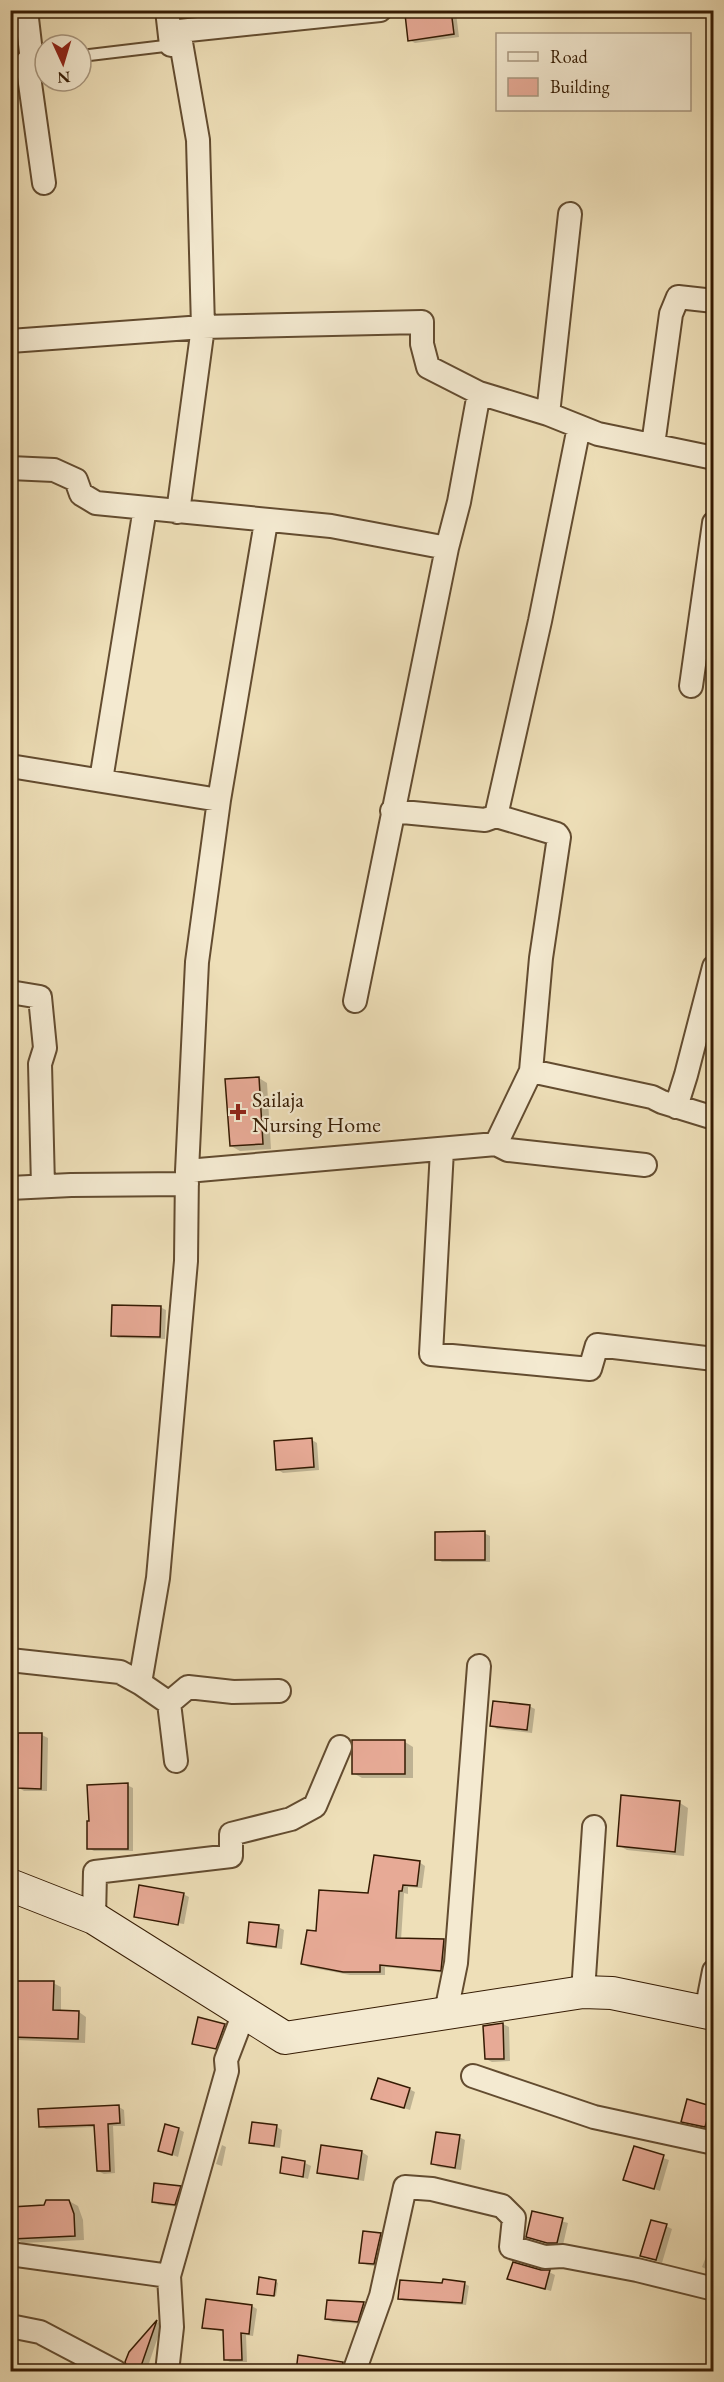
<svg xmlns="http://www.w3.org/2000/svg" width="724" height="2382" font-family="'EB Garamond',serif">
	<rect width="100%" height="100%" fill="#eedfb8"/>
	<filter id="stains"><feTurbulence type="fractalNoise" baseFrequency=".00333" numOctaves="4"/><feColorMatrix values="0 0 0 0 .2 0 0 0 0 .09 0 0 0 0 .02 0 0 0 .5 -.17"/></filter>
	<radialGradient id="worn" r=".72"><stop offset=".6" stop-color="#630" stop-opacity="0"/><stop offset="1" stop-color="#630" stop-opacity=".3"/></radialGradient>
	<path fill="#0003" d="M442,10l14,3 3,24 -44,6 -6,-3z
		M259,1078l8,5 4,66 -31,2 -9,-5z
		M160,1307l6,3 -1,29 -47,-1 -5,-3z
		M312,1440l5,3 2,27 -36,3 -6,-4z
		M484,1533l6,3v26h-48l-5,-3z
		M529,1706l6,3 -3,24 -35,-4 -5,-4z
		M19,1734l23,1 6,3 -1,53h-23l-5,-3z
		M405,1742l8,5v31h-51l-9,-5z
		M127,1785l6,3v63h-39l-6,-3z
		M680,1803l8,5 -4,48 -57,-6 -9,-5z
		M419,1862l6,4 -3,22 -14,-1v7l-4,-1 -3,47 43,1 6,3 -4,29 -61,-6v8h-35l-42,-8 -5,-3 14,-31z
		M183,1894l6,3 -5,27 -45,-7v2l-4,-3z
		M278,1927l6,3 -2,19 -28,-3 -6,-3z
		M53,1983l8,4v25h18l7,5 -1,26 -68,-3 -7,-3z
		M199,2019l31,9 -8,23 -28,-8z
		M503,2024l6,3 1,34 -18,1 -6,-3z
		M409,2089l6,3 -5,18 -37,-12z
		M119,2107l5,3 1,16h-12l2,47 -11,1 -6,-3 -3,-44 -49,2 -6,-3z
		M710,2107l4,2 -4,20 -27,-8z
		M277,2127l5,3 -2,18 -23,-3 -6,-3z
		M178,2129l6,3 -6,25 -18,-7z
		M459,2137l6,3 -4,30 -23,-3 -5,-3z
		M222,2145l4,2 -4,19 -6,-2z
		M322,2146l40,6 6,4 -4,25 -40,-6 -6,-3z
		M635,2148l34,12 -9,31 -35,-12z
		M284,2159l21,4 6,3 -3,13 -26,-7z
		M180,2187l6,3 -5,17 -22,-2 -5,-4z
		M69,2201l9,5 5,14 1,20 -61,3 -9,-5 31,-31z
		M533,2213l35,10 -5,22 -9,1 -26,-9z
		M666,2226l6,3 -10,34 -20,-8z
		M380,2235l6,3 -6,29 -13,-2 -6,-3z
		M713,2239l1,1v33l-12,-6z
		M541,2271l8,1 6,3 -4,16 -42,-12z
		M275,2281l3,2 -2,13 -15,-2z
		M465,2284l4,2 -3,19 -62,-4 -5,-3z
		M207,2301l45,5 5,3 -4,27 -7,-1 1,27h-17l-5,-3v-27l-21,-5z
		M328,2301l36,3 5,3 -6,17 -30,-2 -6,-3z
		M158,2322l4,3 -16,47h-16v-20z"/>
	<path fill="#e7aa96" stroke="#351b03" stroke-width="1.5" d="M430,10h21l3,24 -46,7 -3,-27z
		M259,1077l4,67 -33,2 -5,-67z
		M112,1305l49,1 -1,31 -49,-1z
		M312,1438l2,29 -38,3 -2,-29z
		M485,1531v29h-50v-28z
		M493,1701l37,4 -3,25 -37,-4z
		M18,1733h24l-1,56 -24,-1z
		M352,1740h53v34h-53z
		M128,1783v66h-41v-28h2l-2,-36z
		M621,1795l59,6 -5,51 -58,-6z
		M374,1855l46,6 -3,25 -14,-1 -1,6h-3l-3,47 48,1 -3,32 -61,-6v7h-37l-42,-8 6,-34 9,1 3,-41 49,3z
		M139,1885l45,8 -6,32 -44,-8z
		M249,1922l30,3 -3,22 -29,-4z
		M10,1981h44l-1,29 26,1 -1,28 -68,-2z
		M198,2017l27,7 -9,25 -24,-5z
		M503,2023l1,36h-19l-2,-33z
		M378,2078l32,10 -6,20 -33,-9z
		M687,2099l24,7 -6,21 -24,-5z
		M119,2105l1,18 -12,1 2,47h-13l-3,-46 -55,2 -1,-18z
		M252,2122l25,3 -3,21 -25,-3z
		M165,2124l14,4 -7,27 -14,-4z
		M436,2132l24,3 -5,33 -24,-4z
		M321,2145l41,6 -4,28 -41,-6z
		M634,2146l30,9 -10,34 -31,-9z
		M282,2157l23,4 -2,16 -23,-4z
		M154,2183l27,3 -6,19 -23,-3z
		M46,2200h23l5,14 1,22 -63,3 -1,-32 33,-2z
		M532,2211l31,7 -6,25h-10l-21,-6z
		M651,2220l16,4 -11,36 -16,-4z
		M363,2231l18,2 -7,31 -15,-1z
		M513,2262l28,8h9l-5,19 -38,-10z
		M259,2277l17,3 -2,16 -17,-2z
		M443,2279l22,3 -3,21 -64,-4 2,-19 42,3z
		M206,2299l46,6 -3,29 -8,-1 1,27h-18l-1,-30 -21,-2z
		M327,2300l37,2 -6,20 -33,-3z
		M157,2320l-18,52h-10l-4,-10 4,-10z
		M298,2355l45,7 -2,10h-45z"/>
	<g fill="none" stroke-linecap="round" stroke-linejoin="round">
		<defs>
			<path id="lane" d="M81,56l92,-11
				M10,64l35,-4"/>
			<path id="street" d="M26,10l6,51
				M167,10l4,35
				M27,62l17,121
				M10,341l193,-14 219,-5v22l6,23 51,26 69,21 50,20 116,24
				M548,414l22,-200
				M653,445l18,-131 7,-17 36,4
				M10,468l44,2 22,10 5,14 15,9 235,23 116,22
				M178,512l25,-185 -5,-187 -19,-109 201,-21
				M691,686l23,-163
				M10,766l209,34
				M101,780l44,-272
				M392,811l93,9 11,-4 61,18 2,3 -18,121 -10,113 -35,73
				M496,816l44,-195 39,-194
				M10,992l30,5 5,51 -5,16 3,122
				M355,1001l92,-453 12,-46 20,-109
				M531,1071l121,26 10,5 52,16
				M676,1107l10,-32 28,-108
				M442,1150l-11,204 159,15 7,-24 117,14
				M187,1171l309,-27 12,6 137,15
				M10,1188l61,-3 116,-1
				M10,1660l110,12 20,11 29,20 7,58
				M140,1683l18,-105 28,-317 1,-90 10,-209 22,-162 47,-278
				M169,1703l19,-16 45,5 46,-1
				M94,1918l1,-46 136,-16v-22l60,-15 24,-13 25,-59
				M583,1992l11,-165
				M446,2012l10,-49 23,-297
				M706,2012l8,-41
				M473,2076l121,41 120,26
				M10,2254l159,22
				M10,2326l30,6 76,40
				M167,2372l5,-45 -3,-51 58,-205 -1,-11 18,-47
				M354,2372l27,-76 24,-109 27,2 70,17 12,12 -3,29 34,10 18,-1 74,14 77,19"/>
			<path id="secondary" d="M10,1885l84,33 191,120 298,-46 29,1 102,21"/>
		</defs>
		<use href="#lane" stroke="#634c30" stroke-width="14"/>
		<use href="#street" stroke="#634c30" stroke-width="26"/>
		<use href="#secondary" stroke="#351b03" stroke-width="34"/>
		<use href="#lane" stroke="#f4ead1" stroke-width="10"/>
		<use href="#street" stroke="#f4ead1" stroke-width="22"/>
		<use href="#secondary" stroke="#f4ead1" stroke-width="32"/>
	</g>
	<path fill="#8f2418" stroke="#f4ead1" stroke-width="2" d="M235 1103h6v6h6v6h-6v6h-6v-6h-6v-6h6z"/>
	<g text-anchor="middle" stroke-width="4.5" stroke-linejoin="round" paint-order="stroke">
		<g font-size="22" fill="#351b03" stroke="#f4ead1" text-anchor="start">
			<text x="252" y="1107">Sailaja<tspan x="252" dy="25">Nursing Home</tspan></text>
		</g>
	</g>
	<rect width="724" height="2382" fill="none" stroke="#eedfb8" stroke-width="36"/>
	<rect x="12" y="12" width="700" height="2358" fill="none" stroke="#351b03" stroke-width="3"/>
	<rect x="18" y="18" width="688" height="2346" fill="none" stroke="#351b03" stroke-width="1.5"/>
	<rect x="496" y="33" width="195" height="78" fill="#f4ead1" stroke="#a8977f" stroke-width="1.5"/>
	<rect x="508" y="52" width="30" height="9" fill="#f4ead1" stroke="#a8977f" stroke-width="1.5"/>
	<text x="550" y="63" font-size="18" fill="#351b03">Road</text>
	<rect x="508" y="78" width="30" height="18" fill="#e7aa96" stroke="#a8977f" stroke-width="1.5"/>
	<text x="550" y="93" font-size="18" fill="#351b03">Building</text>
	<g transform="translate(63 63) rotate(176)"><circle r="28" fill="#f4ead1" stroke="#a8977f" stroke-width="1.5"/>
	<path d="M0-4.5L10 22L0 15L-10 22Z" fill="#8f2418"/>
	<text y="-9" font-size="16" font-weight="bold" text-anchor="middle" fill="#351b03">N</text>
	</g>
	<rect width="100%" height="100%" filter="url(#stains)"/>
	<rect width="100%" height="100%" fill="url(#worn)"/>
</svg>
